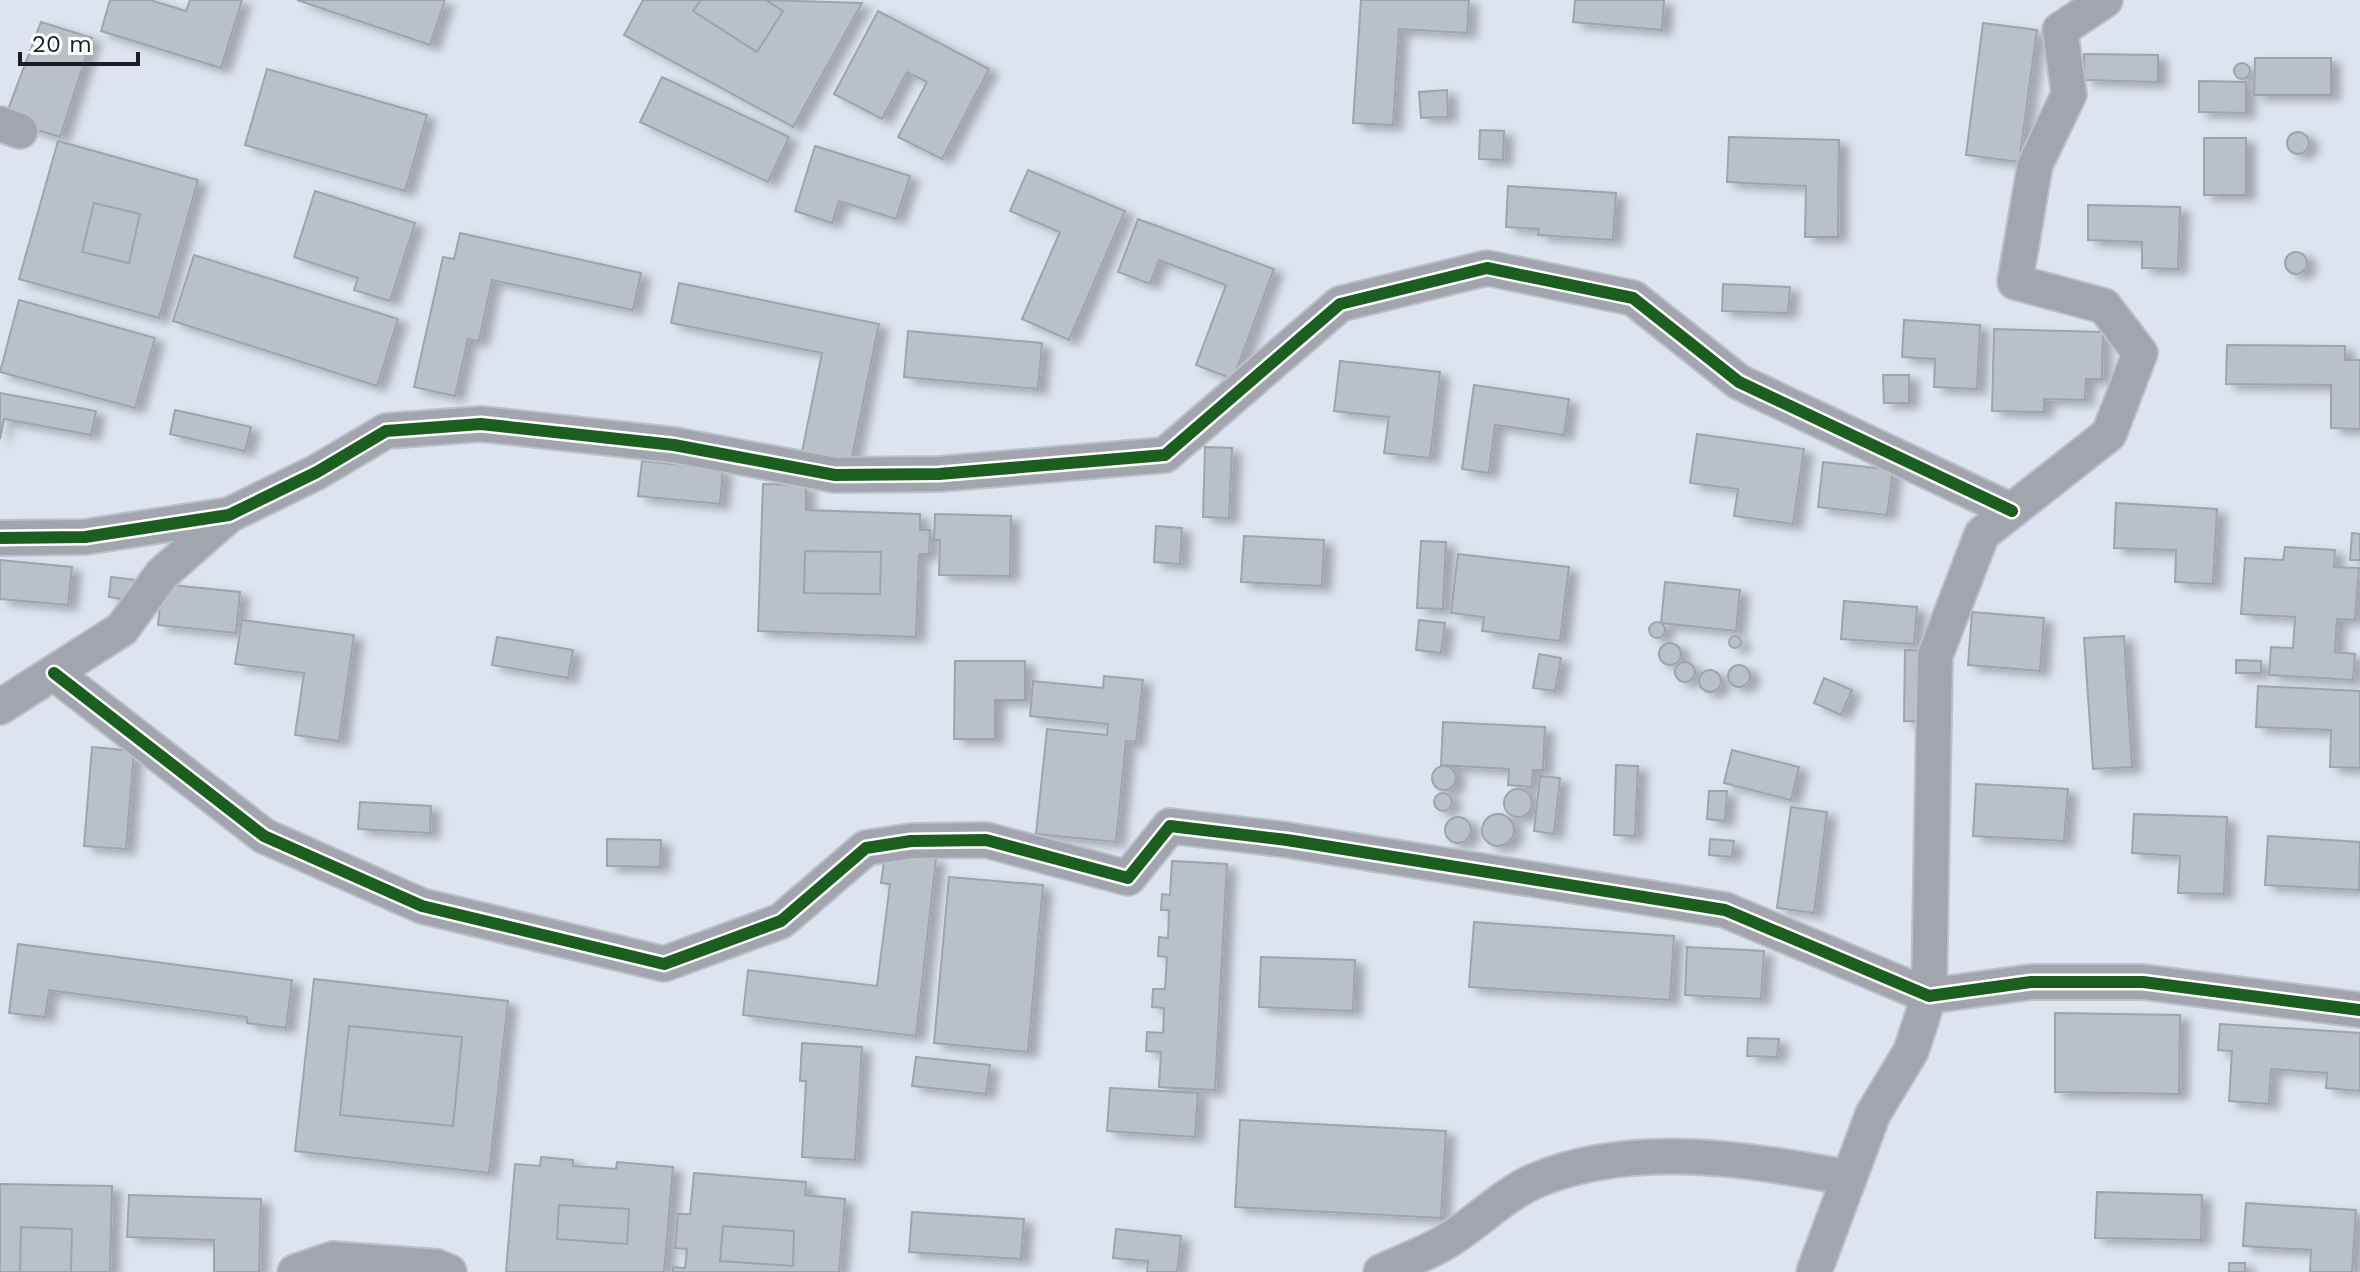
<svg xmlns="http://www.w3.org/2000/svg" width="2360" height="1272" font-family="'Work Sans',sans-serif">
	<defs>
		<filter id="shadow"><feDropShadow dx="9" dy="5" stdDeviation="4" flood-color="#0004"/></filter>
	</defs>
	<rect width="100%" height="100%" fill="#dde4ef"/>
	<path fill="#b9c0c8" stroke="#9da4ac" stroke-width="2" fill-rule="evenodd" filter="url(#shadow)" d="M110,0h40l36,11 4,-11h52l-21,68 -120,-37z
		M297,0h148l-15,45z
		M643,0h58l-8,11 64,41 26,-41 -17,-11 96,3 -69,124 -169,-92z
		M701,0h65l17,11 -26,41 -64,-41z
		M1361,0h108l-2,33 -68,-4 -6,96 -40,-2z
		M1575,0h89l-2,30 -89,-8z
		M878,11l111,58 -47,90 -44,-22 29,-55 -20,-10 -25,47 -48,-25z
		M41,22l51,16 -32,99 -56,-17z
		M1983,23l54,7 -18,132 -53,-7z
		M2084,54l74,1v27l-74,-2z
		M2255,58h76v37h-77z
		M2234 71a8 8 0 1 1 16 0a8 8 0 1 1-16 0Z
		M267,69l160,46 -22,76 -160,-46z
		M662,77l127,60 -21,45 -128,-60z
		M2199,81l47,1v31l-47,-1z
		M1447,90l1,27 -27,1 -2,-26z
		M1480,130l24,1 -1,29 -24,-1z
		M2287 143a11 11 0 1 1 22 0a11 11 0 1 1-22 0Z
		M1729,137l110,3 -1,97h-33l1,-51 -79,-4z
		M2204,138h42v57h-42z
		M58,141l140,39 -39,138 -140,-39zM94,203l46,11 -11,49 -47,-11z
		M815,146l95,30 -14,43 -57,-18 -7,22 -37,-12z
		M1028,170l97,41 -56,129 -47,-21 38,-87 -50,-21z
		M1508,186l108,7 -3,47 -75,-5 1,-6 -33,-2z
		M315,191l100,32 -25,78 -36,-11 4,-12 -64,-21z
		M94,203l46,11 -11,49 -47,-11z
		M2088,205l92,2 -2,62 -36,-1v-26l-54,-2z
		M1138,219l136,50 -41,110 -37,-14 30,-80 -67,-25 -9,24 -32,-12z
		M460,233l181,40 -8,37 -141,-30 -13,61 -11,-2 -13,57 -41,-9 29,-130 11,2z
		M2285 263a11 11 0 1 1 22 0a11 11 0 1 1-22 0Z
		M194,255l204,64 -21,67 -204,-65z
		M679,283l200,41 -28,138 -49,-10 20,-99 -151,-30z
		M1723,284l67,3 -2,26 -66,-2z
		M19,300l136,38 -20,70 -135,-36z
		M1904,320l76,5 -3,64 -43,-2 1,-28 -33,-2z
		M1994,329l109,3 -1,47h-16l-1,21 -41,-1v13l-52,-1z
		M908,331l134,12 -4,46 -134,-12z
		M2227,345l118,1v14h15v69l-29,-1v-43l-105,-1z
		M1340,361l100,11 -10,86 -46,-5 5,-36 -55,-6z
		M1883,375h26v28h-25z
		M1474,385l95,14 -5,36 -69,-10 -6,48 -27,-4z
		M0,393l96,18 -5,24 -87,-16 -4,20z
		M175,410l76,17 -6,24 -75,-17z
		M1697,434l107,15 -11,75 -59,-8 4,-27 -48,-6z
		M1205,447l27,1 -3,70 -26,-1z
		M642,461l81,8 -3,35 -82,-8z
		M1823,462l70,8 -6,45 -69,-8z
		M763,484l43,1v25l114,4v16h10l-1,24h-10l-3,83 -158,-6zM805,551l76,1 -1,42 -76,-1z
		M2116,503l101,6 -4,75 -38,-2 1,-32 -62,-2z
		M935,514l76,2 -1,60 -71,-1 1,-35h-6z
		M1156,526l26,2 -2,36 -26,-2z
		M2352,533l8,1v26h-10z
		M1244,536l80,4 -2,46 -81,-4z
		M1421,541l25,1 -3,67 -26,-1z
		M2285,547l50,3 -1,17 25,1 -4,52 -18,-1 -2,33 20,2 -2,26 -84,-5 2,-28 22,1 2,-31 -54,-3 4,-56 38,2z
		M805,551l76,1 -1,42 -76,-1z
		M1458,554l111,13 -9,74 -78,-10 2,-14 -33,-4z
		M0,560l72,7 -4,38 -68,-6z
		M111,577l25,3 -3,21 -24,-4z
		M1665,582l75,8 -4,41 -75,-8z
		M162,584l78,8 -4,41 -78,-8z
		M1844,601l73,6 -3,37 -73,-5z
		M1972,612l72,6 -4,53 -72,-6z
		M242,620l112,15 -15,106 -44,-6 9,-62 -69,-9z
		M1419,620l26,3 -4,30 -25,-3z
		M1649 630a8 8 0 1 1 16 0a8 8 0 1 1-16 0Z
		M2124,636l8,131 -39,2 -9,-131z
		M1729 642a6 6 0 1 1 12 0a6 6 0 1 1-12 0Z
		M497,637l76,13 -5,28 -76,-13z
		M1659 654a11 11 0 1 1 22 0a11 11 0 1 1-22 0Z
		M1905,650l25,1 -2,71 -24,-1z
		M1539,654l22,4 -6,33 -22,-3z
		M2236,660l25,1v12h-25z
		M955,661h70v39h-30v39h-41z
		M1675 672a10 10 0 1 1 20 0a10 10 0 1 1-20 0Z
		M1728 676a11 11 0 1 1 22 0a11 11 0 1 1-22 0Z
		M1699 681a11 11 0 1 1 22 0a11 11 0 1 1-22 0Z
		M1104,676l39,4 -7,62 -10,-1 -10,101 -80,-8 11,-105 60,6 1,-11 -78,-8 3,-35 70,7z
		M1824,678l28,12 -11,25 -27,-12z
		M2258,686l102,5v77l-30,-1 1,-37 -75,-3z
		M1443,722l102,5 -2,43h-10l-1,17 -24,-2 1,-16 -68,-4z
		M92,747l42,4 -8,98 -42,-3z
		M1732,750l67,17 -8,33 -67,-17z
		M1616,765l22,1 -3,70 -21,-1z
		M1432 778a12 12 0 1 1 24 0a12 12 0 1 1-24 0Z
		M1540,776l20,2 -6,56 -20,-3z
		M1976,784l92,5 -4,52 -91,-5z
		M1504 803a14 14 0 1 1 28 0a14 14 0 1 1-28 0Z
		M1709,791h18l-2,30 -18,-2z
		M1434 802a9 9 0 1 1 18 0a9 9 0 1 1-18 0Z
		M360,802l71,4 -1,27 -72,-4z
		M1791,807l36,5 -13,101 -37,-5z
		M2134,814l93,3 -3,77 -46,-1 2,-37 -48,-3z
		M1482 830a16 16 0 1 1 32 0a16 16 0 1 1-32 0Z
		M1445 830a13 13 0 1 1 26 0a13 13 0 1 1-26 0Z
		M2268,836l92,6 -1,48 -94,-5z
		M607,839l54,1 -1,27 -53,-1z
		M1710,839l24,2 -2,16 -23,-2z
		M885,853l51,6 -20,177 -173,-21 5,-45 129,16 13,-102 -9,-1z
		M1172,861l55,3 -12,226 -56,-3 2,-35 -15,-1 1,-19 16,1 1,-25 -12,-1 1,-18h12l2,-32 -9,-1 1,-19 9,1 1,-28h-8l1,-16 8,1z
		M949,877l94,8 -15,167 -94,-9z
		M1474,922l200,14 -4,64 -201,-13z
		M18,944l274,36 -6,48 -39,-5v-6l-198,-27 -4,27 -36,-4z
		M1687,947l77,4 -3,48 -76,-4z
		M1261,957l94,3 -2,51 -94,-4z
		M314,979l194,22 -19,172 -194,-22zM349,1026l113,11 -9,89 -113,-11z
		M2055,1013l125,2 -1,79 -124,-2z
		M2220,1024l140,9v58l-34,-3 1,-15 -56,-4 -2,35 -40,-3 3,-50 -14,-1z
		M349,1026l113,11 -9,89 -113,-11z
		M1748,1038l31,1 -2,18 -30,-1z
		M802,1043l60,4 -7,113 -53,-3 4,-76h-6z
		M916,1057l74,8 -4,29 -74,-8z
		M1110,1088l88,5 -3,44 -88,-6z
		M1240,1120l206,11 -5,87 -206,-11z
		M541,1157l32,3v6l43,3 1,-7 56,5 -9,105h-158l9,-108 25,2zM559,1205l70,4 -2,35 -70,-5z
		M694,1173l112,9 -1,13 40,4 -6,73h-166v-5l12,1 2,-19 -12,-1 3,-34h12zM723,1226l71,5 -1,35 -73,-5z
		M0,1184l112,2 -2,86h-39l1,-43 -51,-2 -1,45h-20z
		M2097,1192l105,3 -1,45 -106,-2z
		M129,1195l132,4 -2,73h-45v-32l-87,-3z
		M2246,1203l110,7 -4,62h-42l1,-22 -68,-4z
		M559,1205l70,4 -2,35 -70,-5z
		M912,1212l112,7 -3,40 -112,-7z
		M723,1226l71,5 -1,35 -73,-5z
		M21,1227l51,2 -1,43h-51z
		M1116,1229l65,7 -4,36h-30l1,-11 -35,-3z
		M2229,1263h16v9h-16z"/>
	<g fill="none" stroke-linecap="round" stroke-linejoin="round">
		<defs>
			<path id="minor" d="M0,124l20,7
				M0,538l85,-1 144,-22 88,-43 69,-41 95,-7 193,21 161,30 104,-1 226,-19 175,-151 147,-36 146,30 106,84 273,129
				M54,673l210,163 158,70 242,58 117,-43 85,-73 45,-7 75,-1 142,38 42,-52 117,14 438,70 204,86 102,-14h112l217,28
				M0,707l122,-78 40,-55 67,-59
				M295,1272l38,-13 104,8 12,5
				M1381,1272c20,-9 41,-17 61,-28 32,-18 61,-50 95,-64 96,-40 214,-21 312,-2
				M1814,1272l59,-158 38,-63 18,-55 6,-340 47,-122 127,-100 31,-81 -36,-47 -89,-24 20,-117 34,-71 -9,-64 45,-30"/>
		</defs>
		<use href="#minor" stroke="#bbc1c9" stroke-width="38"/>
		<use href="#minor" stroke="#a2a4ae" stroke-width="34"/>
		<defs>
			<path id="cycleway" d="M0,538l85,-1 144,-22 88,-43 69,-41 95,-7 193,21 161,30 104,-1 226,-19 175,-151 147,-36 146,30 106,84 273,129
				M54,673l210,163 158,70 242,58 117,-43 85,-73 45,-7 75,-1 142,38 42,-52 117,14 438,70 204,86 102,-14h112l217,28"/>
		</defs>
		<use href="#cycleway" stroke="#fff" stroke-width="17"/>
		<use href="#cycleway" stroke="#1b5e20" stroke-width="12"/>
	</g>
	<path d="M20 52v12h118v-12" fill="none" stroke="#191d25" stroke-width="4"/>
	<text x="32" y="52" font-size="24" fill="#191d25" stroke="#ffffff" stroke-width="6" paint-order="stroke">20 m</text>
</svg>
